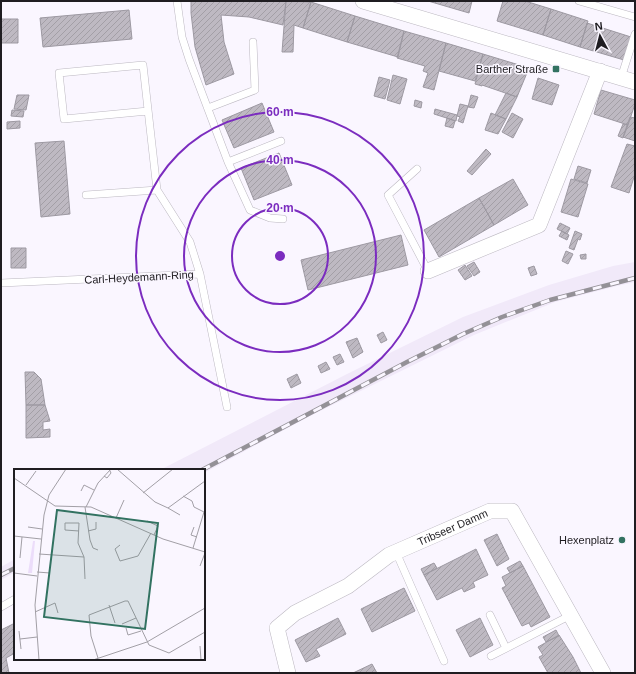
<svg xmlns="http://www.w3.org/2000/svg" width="636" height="674" font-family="Arial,sans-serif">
  <defs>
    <pattern id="building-hatch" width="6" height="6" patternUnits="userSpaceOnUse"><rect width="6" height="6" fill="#beb9c2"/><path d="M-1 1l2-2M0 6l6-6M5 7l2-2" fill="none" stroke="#a39fa6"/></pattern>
  </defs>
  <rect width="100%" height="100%" fill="#faf6ff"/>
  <path fill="#f1e9f9" d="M635,262V282L617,286L555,302L474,335L310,416L204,473V470H160L347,374L463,317L549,285L613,266Z
    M15,559V572L1,580V567Z"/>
  <path fill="url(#building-hatch)" stroke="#9d99a2" d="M191,1H286L283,25L249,17L221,15L224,42L234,74L206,85L195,47L191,13Z
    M286,1L311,2L303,28L294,25L293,52H282Z
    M428,1H472L469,13Z
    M503,1H525L551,9L543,35L497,21Z
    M311,2L355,16L347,42L303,28Z
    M551,9L588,21L580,47L543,35Z
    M129,10L132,39L43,47L40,18Z
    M355,16L404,31L398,57L347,42Z
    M1,19H18V43H1Z
    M587,23L631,37L624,60L580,47Z
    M404,31L446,43L434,90L423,87L428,73L423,71L425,66L397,58Z
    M446,43L483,54L475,81L439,71Z
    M483,54L529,68L517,97L482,85V86L475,84Z
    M393,75L407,79L400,104L387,100Z
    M379,77L390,80L385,99L374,96Z
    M538,78L559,85L552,105L532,99Z
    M601,90L635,100V104L628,125L594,114Z
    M506,93L517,97L506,119L495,115Z
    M17,95H29L26,110L14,109Z
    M471,95L478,97L474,108L468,107Z
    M415,100L422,102L421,108L414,106Z
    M262,103L274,132L234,148L222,120Z
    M460,104L468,106L463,123L458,121L460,117L457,116Z
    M435,109L457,115L456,121L434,114Z
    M12,110L24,111L23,117L11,116Z
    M491,113L506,119L498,134L485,130Z
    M512,113L523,119L513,138L502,132Z
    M630,117L635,118V141L623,137Z
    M447,118L455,121L453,128L445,126Z
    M20,121V128L7,129V122Z
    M623,124L628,125L623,138L618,136Z
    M64,141L70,214L41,217L35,143Z
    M627,144L635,146V174L629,193L611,187Z
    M486,149L491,154L472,175L467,171Z
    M279,153L292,185L254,200L241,168Z
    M578,166L591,170L587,183L574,179Z
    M513,179L528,205L494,225L479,198Z
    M571,179L588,184L578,217L561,212Z
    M479,198L494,225L439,257L424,230Z
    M560,223L570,228L567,234L557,229Z
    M562,231L569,235L567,240L559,236Z
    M575,231L582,234L580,240L578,239L574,250L569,248Z
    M401,235L408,265L308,290L301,260Z
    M11,248H26V268H11Z
    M566,251L573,254L568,264L562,261Z
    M586,254V259H581L580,255Z
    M474,262L480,272L474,276L467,266Z
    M465,265L472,276L465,280L458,270Z
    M534,266L537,274L531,276L528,268Z
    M383,332L387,340L381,343L377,335Z
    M357,338L363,352L353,358L346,342Z
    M340,354L344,362L337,365L333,357Z
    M326,362L330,369L321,373L318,366Z
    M25,372H34L41,379L45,405H26Z
    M297,374L301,383L291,388L287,379Z
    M26,405H45L50,421L43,422V430L50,429V437L26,438Z
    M497,534L509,559L497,566L484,540Z
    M476,549L488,575L473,582L475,587L464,592L462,588L437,600L424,575Z
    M520,561L523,566L510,573L507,568Z
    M434,563L437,568L424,575L421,569Z
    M523,566L550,617L531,627L529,623L522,626L502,588L506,586L502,577Z
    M404,588L415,611L372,632L361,609Z
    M338,618L346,634L316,649L320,656L306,662L295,640Z
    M480,618L493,645L470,657L456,630Z
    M15,623V653L6,658L9,673H1V630Z
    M556,630L559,636L546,642L543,637Z
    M559,635L573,657L581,673H548L539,657L543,655L538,647Z
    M372,664L377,673H353Z"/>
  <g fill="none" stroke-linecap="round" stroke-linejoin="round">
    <g stroke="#bcb8c1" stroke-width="8">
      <path id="service" d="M177,1L182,37L189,59L228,162L250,210L270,218L283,219
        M579,1L635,17
        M621,78L635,34
        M208,108L255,90L253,42
        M228,162L281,141
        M417,169L388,195L428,271
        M86,195L157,190
        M200,274L227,407
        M1,283L200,274L190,242L157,190L143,65L59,73L64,119L148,111
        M396,552L444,661
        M1,607L15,599
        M490,615L506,648
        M491,656L571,615"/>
    </g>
    <g stroke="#bcb8c1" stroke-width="16">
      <g id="minor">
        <path d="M363,1L635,82"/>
        <path d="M428,271L539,225L600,71"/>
        <path id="s1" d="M288,673L277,628L295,613L348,586L389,555L490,511H512L603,673"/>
      </g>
    </g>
    <use href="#service" stroke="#fff" stroke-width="7"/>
    <use href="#minor" stroke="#fff" stroke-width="15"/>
    <g stroke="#949197" stroke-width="4.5">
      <path id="rail" d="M202,470L407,362L463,334L502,317L550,300L635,278
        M1,575L15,568"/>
    </g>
    <use href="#rail" stroke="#faf6ff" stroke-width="3" stroke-dasharray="9" stroke-linecap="butt"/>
  </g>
  <g fill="none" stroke="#7b2cbf" stroke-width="2">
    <circle cx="280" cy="256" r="48"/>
    <circle cx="280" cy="256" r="96"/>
    <circle cx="280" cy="256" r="144"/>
  </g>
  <g fill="#327261" stroke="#faf6ff" stroke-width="1.5">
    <rect x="552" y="65" width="8" height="8" rx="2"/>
    <circle cx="622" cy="540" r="4"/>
  </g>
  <g text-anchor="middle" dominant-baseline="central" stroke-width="3" stroke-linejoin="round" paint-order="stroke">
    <g font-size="11" fill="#1f1d21" stroke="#faf6ff" text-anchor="end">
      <text x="548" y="69">Barther Straße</text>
      <text x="614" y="540">Hexenplatz</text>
    </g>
    <g font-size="11" fill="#1f1d21" stroke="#faf6ff">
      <text transform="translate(139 277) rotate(-3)">Carl-Heydemann-Ring</text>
      <text stroke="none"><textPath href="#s1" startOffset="250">Tribseer Damm</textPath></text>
    </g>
  </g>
  <g transform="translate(14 469)">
    <rect width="191" height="191" fill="#faf6ff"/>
    <path d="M19,72H21L18,104H14Z" fill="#ecddfa"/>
    <path fill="none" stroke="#a29fa6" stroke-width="1" d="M103,0L141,33L154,39L191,12M90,7L93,9L97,4L95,0M0,9L41,37L77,38L149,70L191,83M12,16L22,2M67,22L70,16L80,21M129,24L159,0M169,27L178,32L180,38L190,43L179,79M71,38L76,71L79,79L84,81M72,38L84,14L97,0M154,39L166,46M102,49L110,31M133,52L144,57L140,66M14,58L28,60M180,58L177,66L183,68M74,62L82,60V53M0,67L27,70M106,76L101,80L106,92L124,87L137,64M25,85L70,88L64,74L65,54H51V61L65,62M70,88L71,110M6,89L8,68M186,97L191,84M23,103L36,104M0,104L23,107M95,136L101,154M21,143L41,134L44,144M108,155L122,149M112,159L114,166L127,162M5,162L7,180M6,170L23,168M186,177L187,191M155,184L191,163M84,189L77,167L75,146L111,132H114L135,176L155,184M25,191L21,136L30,46L35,26L52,0M79,191L133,173L191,139"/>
    <path fill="#327261" fill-opacity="0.15" stroke="#327261" stroke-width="2" d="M43,41L144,54L131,160L30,148Z"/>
    <rect width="191" height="191" fill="none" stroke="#1f1d21" stroke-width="2"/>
  </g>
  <circle cx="280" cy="256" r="6" fill="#7b2cbf" stroke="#faf6ff" stroke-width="2"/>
  <g font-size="12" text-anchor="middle" font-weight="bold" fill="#7b2cbf" stroke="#faf6ff" stroke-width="3" stroke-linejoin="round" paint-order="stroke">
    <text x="280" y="116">60 m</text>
    <text x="280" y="164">40 m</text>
    <text x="280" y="212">20 m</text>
  </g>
  <rect width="636" height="674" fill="none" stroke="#1f1d21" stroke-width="4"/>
  <g transform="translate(600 36) rotate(353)" stroke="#faf6ff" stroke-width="3" paint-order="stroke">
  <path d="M0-3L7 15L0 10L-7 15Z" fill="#1f1d21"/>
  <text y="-6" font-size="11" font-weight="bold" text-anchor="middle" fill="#1f1d21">N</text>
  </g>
</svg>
